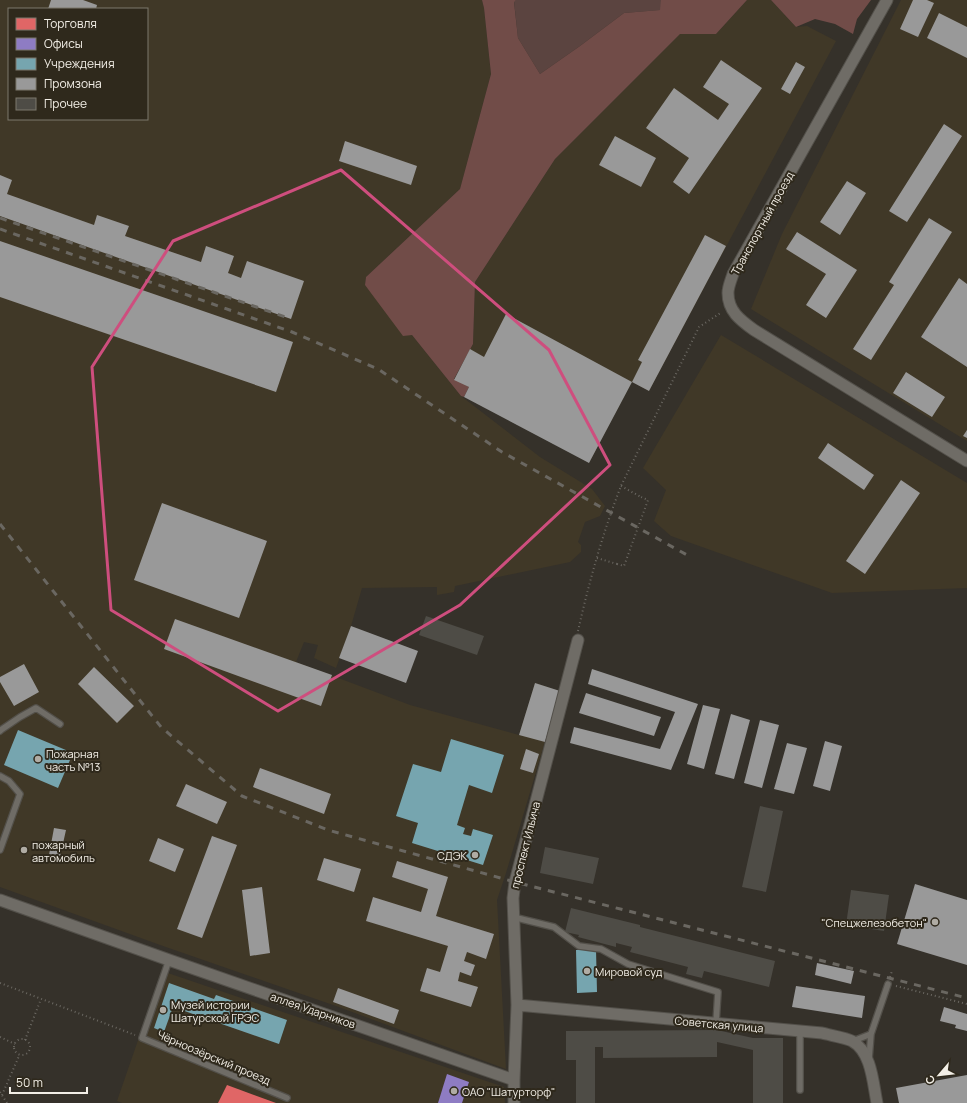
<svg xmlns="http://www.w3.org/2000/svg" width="967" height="1103" font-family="Manrope,sans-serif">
  <rect width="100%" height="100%" fill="#35312a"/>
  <path fill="#403827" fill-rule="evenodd" d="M0,0H482L484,8L491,74L460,189L366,277L365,285L412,335L461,396L540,457L592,489L605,506L600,516L585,522L578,542L581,545V552L570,562L455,586L454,592L437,595V587L362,588L351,626L336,668L314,658L318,645L304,642L296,662L410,705L519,735L535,683L560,691L506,873L497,900L506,1069L336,1006L163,946L0,887ZM9,9H147V119H9Z
    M747,0H771L796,27L807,26L836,41L649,391L632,382L589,463L454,380L473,344L475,282L555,159L680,34H716Z
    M901,0H967V441L751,309L782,234Z
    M721,335L967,483V588L832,593L671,536L654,521L666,490L643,468Z
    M162,971L504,1087L505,1103H122L117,1101Z"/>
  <path fill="#5b4440" d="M516,0H661V10L624,13L580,46L540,74L518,38L514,1Z"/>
  <path fill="#714c48" d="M482,0H516L514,2L518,38L540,74L580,46L624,13L660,10L661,0H747L716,34H680L555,159L475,282L473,344L454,379L469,387L464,397L461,396L412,335L403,336L365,285L366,277L460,189L491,74L484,8Z
    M771,0H871L857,19L853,34L835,24L815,19L796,27Z"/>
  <path fill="#e06666" d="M227,1085L276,1103H218Z"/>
  <path fill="#8e7cc3" d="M447,1074L469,1082L462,1103H438Z"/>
  <path fill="#76a5af" d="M18,730L73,753L58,788L4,765Z
    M451,739L504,755L492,793L469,785L457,825L465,828L463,834L471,836L473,829L493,835L483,865L412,843L418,823L396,816L413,764L441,772Z
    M596,949L597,992L577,993L576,950Z
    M169,983L214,999L216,995L287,1020L279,1044L173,1007L164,1032L154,1028Z"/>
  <path fill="#999" d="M51,0H83L97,5L96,9H48Z
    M913,0H927L934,3L918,37L900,29Z
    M939,13L967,27V58L927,38Z
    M721,60L762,88L689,194L673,182L689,158L646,128L674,88L718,120L729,104L703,87Z
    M796,62L805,67L790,94L781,89Z
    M944,124L962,136L907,222L889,211Z
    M615,136L656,158L641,187L599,165Z
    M345,141L417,166L411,185L339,161Z
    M0,175L12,180L7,194L94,225L97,215L129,226L125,236L201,262L206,246L234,256L228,273L241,278L247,261L304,281L291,319L0,216Z
    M847,181L866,193L840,235L820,222Z
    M929,218L952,232L871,360L853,349L894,285L889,282Z
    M797,232L857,270L826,318L806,305L826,274L786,249Z
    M705,235L726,246L649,391L632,382L642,362L638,360Z
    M0,241L293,342L276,392L0,297Z
    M959,278L967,284V367L921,337Z
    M506,314L632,382L589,463L464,397L469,387L454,380L470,349L484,357Z
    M906,372L945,397L932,417L893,393Z
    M967,430V438L963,436Z
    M828,443L874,475L864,490L818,458Z
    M901,480L920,493L865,574L846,561Z
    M162,503L267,541L239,618L134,580Z
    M175,619L332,675L321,706L164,649Z
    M351,626L418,651L406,683L339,658Z
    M24,664L39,692L14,706L0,682V677Z
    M94,667L134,706L117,723L78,684Z
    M592,669L698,704L671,770L570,743L574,727L660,749L675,712L588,684Z
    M535,683L560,691L545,742L519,735Z
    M586,693L661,717L654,736L579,713Z
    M703,705L720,709L704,769L687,764Z
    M731,714L750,720L734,779L715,774Z
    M760,720L779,725L762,788L744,783Z
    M825,741L842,746L830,791L813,786Z
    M787,743L807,748L794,794L774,789Z
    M526,749L539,754L533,773L520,769Z
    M260,768L331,794L324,814L253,787Z
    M186,784L227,802L217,824L176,806Z
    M54,828L66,830L60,857L49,855Z
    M212,836L237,845L202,938L177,929Z
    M158,838L184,849L175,872L149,861Z
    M324,858L361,869L354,892L317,880Z
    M397,861L448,877L436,916L494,934L486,959L467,952L464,961L475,965L471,976L460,972L458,981L478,987L471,1007L420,991L427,968L440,972L448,946L366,921L373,897L421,912L428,889L392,877Z
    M915,884L967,900V965L897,944Z
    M262,887L270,953L250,956L242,890Z
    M817,963L854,971L851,984L815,975Z
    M796,986L865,996L862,1018L792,1007Z
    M338,988L399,1010L394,1024L333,1002Z
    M944,1007L967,1014V1031L955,1028L956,1025L940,1021Z
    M967,1075V1103H899L896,1088Z"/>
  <path fill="#4e4c46" d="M426,616L484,636L477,655L419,635Z
    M760,806L783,811L766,892L742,887Z
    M545,847L599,858L593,884L540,873Z
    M851,890L889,895L884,931L846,925Z
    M571,908L640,925V927L775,961L769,987L704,971L702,978L686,974L688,967L630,952L632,947L616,943V947L578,937L579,935L565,932Z
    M717,1030L753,1038H783V1103H753V1050L717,1042V1057L603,1058V1047H595V1103H576V1060H566V1031Z"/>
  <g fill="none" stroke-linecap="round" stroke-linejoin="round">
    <g stroke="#53504a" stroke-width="8">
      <path id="lane" d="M0,731L1,730L20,717L36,708L60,724
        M0,776L9,781L20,794L0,850
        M513,917L554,927L579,946L601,949L628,964L718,992L716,1023
        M169,960L142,1038L287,1098
        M800,1031V1090
        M853,1041L871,1034
        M869,1059L871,1034L888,984"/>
    </g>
    <g stroke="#53504a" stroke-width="13">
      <path id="street" d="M887,0L733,274C731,280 728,287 728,293C728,311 740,320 754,330L967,461
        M0,900L169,960L514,1080
        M517,1005L822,1033C829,1035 847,1038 852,1041C872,1052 873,1084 877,1103
        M514,1103V1080L517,1005L513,898L515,882L578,640"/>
    </g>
    <path stroke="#6b6862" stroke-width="2" stroke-dasharray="1 3" stroke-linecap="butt" d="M621,486L641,497
      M597,558L617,564
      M578,631C589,582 603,532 621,486L699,327L722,312
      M890,977L892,971
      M0,983L135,1035
      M896,986L967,1004
      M0,1037L15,1044
      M14 1047a8 8 0 1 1 16 0a8 8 0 1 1-16 0Z
      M25,1040L41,999
      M0,1092L7,1103
      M2,1095L19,1056"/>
    <use href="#lane" stroke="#6f6c66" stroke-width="5.5"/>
    <use href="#street" stroke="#6f6c66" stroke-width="11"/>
    <path stroke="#6a6761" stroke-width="3" stroke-dasharray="7 7" stroke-linecap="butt" d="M0,218L291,319
      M0,229L292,332L378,369L502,452L687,555
      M0,524L161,727L242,796L328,830L515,882L967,998"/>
    <path stroke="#6b6862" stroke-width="2" stroke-dasharray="1 3" stroke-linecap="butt" d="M617,564L624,566L648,500L641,497"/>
  </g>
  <path fill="none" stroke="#ce4e7e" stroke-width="3" stroke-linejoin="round" d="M341,170L549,350L610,465L460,605L278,711L111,610L92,367L173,241Z"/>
  <g fill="#b0aca4" stroke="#2f291c" stroke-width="1.5">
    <circle cx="38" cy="759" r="4"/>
    <circle cx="24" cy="850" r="4"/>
    <circle cx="475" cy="855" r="4"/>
    <circle cx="935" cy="922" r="4"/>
    <circle cx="587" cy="971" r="4"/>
    <circle cx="163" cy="1010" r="4"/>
    <circle cx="454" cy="1091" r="4"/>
  </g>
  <g text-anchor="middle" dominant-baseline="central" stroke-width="4" stroke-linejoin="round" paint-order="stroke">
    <g font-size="11" fill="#f2eee6" stroke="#2f291c">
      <text transform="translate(762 223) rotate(-61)">Транспортный проезд</text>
      <text transform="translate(525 845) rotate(-76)">проспект Ильича</text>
      <text transform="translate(313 1010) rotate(19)">аллея Ударников</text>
      <text transform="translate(719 1024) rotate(5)">Советская улица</text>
      <text transform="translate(214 1057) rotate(23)">Чёрноозёрский проезд</text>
    </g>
    <g font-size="11" fill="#f2eee6" stroke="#2f291c" text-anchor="start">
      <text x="46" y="753">Пожарная<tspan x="46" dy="13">часть №13</tspan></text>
      <text x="32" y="844">пожарный<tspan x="32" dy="13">автомобиль</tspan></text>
      <text x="467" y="855" text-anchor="end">СДЭК</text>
      <text x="927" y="922" text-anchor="end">"Спецжелезобетон"</text>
      <text x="595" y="971">Мировой суд</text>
      <text x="171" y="1004">Музей истории<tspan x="171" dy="13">Шатурской ГРЭС</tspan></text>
      <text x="462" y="1091">ОАО "Шатурторф"</text>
    </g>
  </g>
  <rect x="8" y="8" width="140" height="112" fill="#2f291c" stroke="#7d786d"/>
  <rect x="16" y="18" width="20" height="12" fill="#e06666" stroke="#7d786d"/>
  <text x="44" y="28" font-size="12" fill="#f2eee6">Торговля</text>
  <rect x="16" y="38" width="20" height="12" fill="#8e7cc3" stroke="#7d786d"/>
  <text x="44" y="48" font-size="12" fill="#f2eee6">Офисы</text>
  <rect x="16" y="58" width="20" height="12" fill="#76a5af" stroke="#7d786d"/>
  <text x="44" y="68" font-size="12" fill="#f2eee6">Учреждения</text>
  <rect x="16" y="78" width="20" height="12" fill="#999999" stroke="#7d786d"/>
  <text x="44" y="88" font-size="12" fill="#f2eee6">Промзона</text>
  <rect x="16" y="98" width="20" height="12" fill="#4e4c46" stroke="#7d786d"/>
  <text x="44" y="108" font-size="12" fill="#f2eee6">Прочее</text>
  <g transform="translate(939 1075) rotate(242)" stroke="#2f291c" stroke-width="3" paint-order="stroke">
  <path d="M0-3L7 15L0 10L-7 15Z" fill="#f2eee6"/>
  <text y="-6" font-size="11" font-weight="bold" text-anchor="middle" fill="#f2eee6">С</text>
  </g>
  <path d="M10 1087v6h77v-6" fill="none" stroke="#f2eee6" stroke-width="2"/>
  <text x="16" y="1087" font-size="12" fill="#f2eee6" stroke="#2f291c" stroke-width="3" paint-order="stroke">50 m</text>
</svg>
